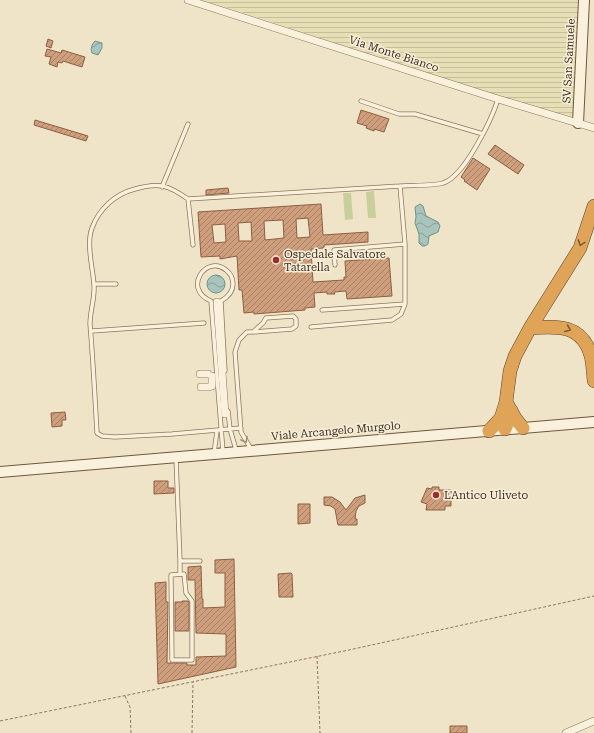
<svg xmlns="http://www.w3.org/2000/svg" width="594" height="733" font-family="'Roboto Serif',serif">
  <defs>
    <pattern id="farmland-rules" width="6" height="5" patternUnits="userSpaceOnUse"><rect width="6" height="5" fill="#e6deb5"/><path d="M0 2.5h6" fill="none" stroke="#c6bf9b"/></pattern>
    <pattern id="water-waves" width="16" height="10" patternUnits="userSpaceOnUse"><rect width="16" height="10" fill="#a9c4bc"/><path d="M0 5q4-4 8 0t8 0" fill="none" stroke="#8ba098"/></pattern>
    <pattern id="building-hatch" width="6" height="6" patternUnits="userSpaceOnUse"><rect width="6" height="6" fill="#cf9f7d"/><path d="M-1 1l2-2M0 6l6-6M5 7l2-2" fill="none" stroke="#a98266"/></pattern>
  </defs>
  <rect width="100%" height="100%" fill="#f0e4c8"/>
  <path fill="url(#farmland-rules)" d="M201,0H578V123L238,11Z"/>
  <path fill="#c9cf9b" d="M374,191L376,218H368L366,192Z
    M343,193H351L353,219L345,220Z"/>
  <path fill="url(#water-waves)" stroke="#6f938a" d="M95,41L102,43V48L98,55L92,53C90,49 92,44 95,41Z
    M420,204L423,206L426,216L438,222L440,226L438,232L429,236L428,244L425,246H422L419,243V234L415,223L416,217L415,207Z
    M207 284a9 9 0 1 1 18 0a9 9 0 1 1-18 0Z"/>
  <path fill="url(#building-hatch)" stroke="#8d5f41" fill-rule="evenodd" d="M48,39L53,41L51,48L46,46Z
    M47,49L61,53L62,50L85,57L82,67L63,61L62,63L58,62L57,67L49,64L51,57L45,56Z
    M361,110L389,119L384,132L374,129V131L366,128L367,126L357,123Z
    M35,120L88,136L86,141L34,125Z
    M495,145L524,165L518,174L488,154Z
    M473,158L490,169L477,190L464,181L465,180L461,177Z
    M228,188L229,193L206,195V190Z
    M321,204L323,235L368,232V242L324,245V248L311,249L313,282L344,280V277H346L345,261L389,258L392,296L347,299L346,291L334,292L335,294H327V292L314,293L315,307L305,308V310L254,314V312L244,313L242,290H239L237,256L220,259V256L201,257L198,212ZM308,218L310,237L297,238L296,219ZM283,220L284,238L265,240L264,221ZM251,222L252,241H239L238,223ZM225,224L226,242L214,243L212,225Z
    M65,412L66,420H62V426L52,427L51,413Z
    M154,481H168V488H174V493L154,494Z
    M432,487H439V490H451V506H445V510H426L427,504L421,502L427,488L432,489Z
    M365,495V503L359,506L356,511L355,519H357V525H338L335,509L331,506L324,505V497H332L340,502L346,510L355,498Z
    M298,504H310V523L298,524Z
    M234,559L236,667L158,684L155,583L166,582V602H168L167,663H187V665H196V657L226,656V634L196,633L195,580H188V567L201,566L202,599H203V608L225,607V573H215V560Z
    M291,573L292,574L293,597H279L278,574Z
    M182,601H188L189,602V631H175V602H182Z
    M450,726H467V733H450Z"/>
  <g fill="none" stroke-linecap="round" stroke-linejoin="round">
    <g stroke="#8d765c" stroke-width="5">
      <path id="lane" d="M361,101L399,114H415L483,134
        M400,186C410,185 434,186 443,183C464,177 492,119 498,99
        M162,187L188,124
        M188,199L193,245
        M335,265L334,250L405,244
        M94,284H116
        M311,327L392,320L401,314L405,304
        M92,331L204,323
        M228,411L230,429L236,450
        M241,428L172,434L115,437L102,436L97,433C95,397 93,360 90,324C90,311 95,298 94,285C93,269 86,244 92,228C99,209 115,194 135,189C159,182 168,185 188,199L400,186L405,244V304L322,310
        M251,449L241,432L235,352L239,340L247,332H253L292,329L296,326V319L293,316L266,318L263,323L253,332
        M223,452L211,301C182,289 206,254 226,270C230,273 233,278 233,284C233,292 228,297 221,301L225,371
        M214,453L217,431
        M176,458L180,561V574
        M180,561H200
        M184,574L186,593L192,601V660H172L171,575Z"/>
    </g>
    <g stroke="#8d765c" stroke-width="8">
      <path id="street" d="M188,0L498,99L594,128
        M217,302L225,414
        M200,374H208
        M212,376V386
        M201,387H209
        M566,733L594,721"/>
    </g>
    <g stroke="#6f573f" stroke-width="12">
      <path id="secondary" d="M578,123L584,0
        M0,472L594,422"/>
    </g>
    <g stroke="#5b4430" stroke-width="14">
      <path id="highway" d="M530,328C557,326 582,324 591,356C593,364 593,373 594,381
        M506,402L515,418L523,428
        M505,429L508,422L511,410
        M489,431L501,418L506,402L510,371L515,356L530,328L580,248L594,206"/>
    </g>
    <path stroke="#8d765c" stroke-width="1" stroke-dasharray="3 2" stroke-linecap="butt" d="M317,656L320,733
      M125,696L130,707L131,733
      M0,721L349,650L594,596
      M192,733L193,682"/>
    <use href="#lane" stroke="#faf1dc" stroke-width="3.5"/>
    <use href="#street" stroke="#faf1dc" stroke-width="7"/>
    <use href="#secondary" stroke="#faf1dc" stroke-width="10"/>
    <use href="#highway" stroke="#e0a458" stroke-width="13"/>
  </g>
  <defs><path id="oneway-chevron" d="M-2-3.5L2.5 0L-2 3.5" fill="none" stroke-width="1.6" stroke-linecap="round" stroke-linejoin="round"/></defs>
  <g stroke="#7e5d36">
    <use href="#oneway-chevron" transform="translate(581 243) rotate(110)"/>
    <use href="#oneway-chevron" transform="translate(568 329) rotate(22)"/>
  </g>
  <use stroke="#9c907e" href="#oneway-chevron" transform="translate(245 440) rotate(61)"/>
  <g fill="#9e2a2b" stroke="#f7eed8" stroke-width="1.5">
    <circle cx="276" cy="260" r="4"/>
    <circle cx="436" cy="495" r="4"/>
  </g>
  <g text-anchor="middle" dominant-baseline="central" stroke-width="3" stroke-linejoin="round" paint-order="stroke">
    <g font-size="11" fill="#3d2e20" stroke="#f7eed8">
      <text transform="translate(394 54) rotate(18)">Via Monte Bianco</text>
      <text transform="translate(569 61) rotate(-87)">SV San Samuele</text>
      <text transform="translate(336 431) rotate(-5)">Viale Arcangelo Murgolo</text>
    </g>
    <g font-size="11" fill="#3d2e20" stroke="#f7eed8" text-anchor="start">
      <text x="284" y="254">Ospedale Salvatore<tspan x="284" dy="13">Tatarella</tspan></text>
      <text x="444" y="495">L'Antico Uliveto</text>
    </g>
  </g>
</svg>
